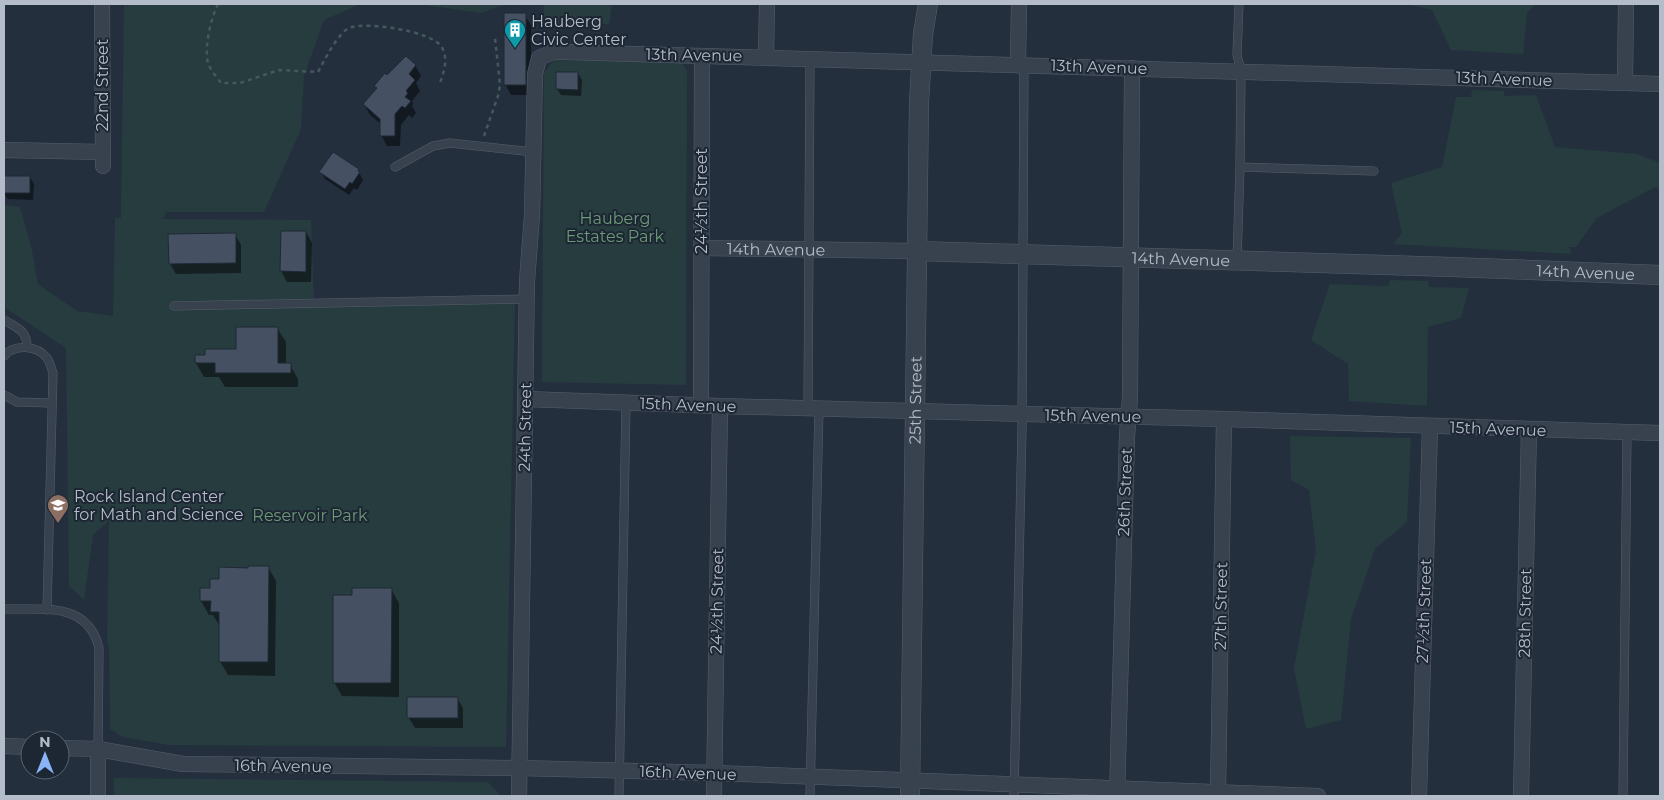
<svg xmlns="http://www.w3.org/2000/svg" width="1664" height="800" font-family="Montserrat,sans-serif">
  <rect width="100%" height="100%" fill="#242f3e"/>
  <path fill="#263c3f" d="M124,4H361L324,20L304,76L301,129L264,212H166L163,219L311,220L314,303L515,300L506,747L170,745L123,737L110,729L109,649L107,639L109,521L93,535L84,600L69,586L66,348L4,307V205L20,207L31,246L38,284L77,311L113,316L115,218H121V207Z
    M417,4H507L481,13Z
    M544,4H612L609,24H543Z
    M1407,4H1535L1527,13L1523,54L1451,50L1432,10Z
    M554,60L682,63L687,71L686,385L542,382L544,73Z
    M1472,90L1504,91V96L1536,95L1555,147L1637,154L1660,163V189L1655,187L1597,218L1576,247H1569L1572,254L1393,244L1402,233L1391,183L1442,167L1456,97H1471Z
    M1390,280L1428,281L1429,287L1469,288L1461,318L1428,327L1427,406L1349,401L1348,364L1311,340L1330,284L1388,286Z
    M1290,436L1411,438L1407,522L1375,549L1351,619L1341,720L1306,729L1294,668L1316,550L1309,490L1291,480Z
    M114,778L488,782L501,796H114Z"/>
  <path fill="#0007" d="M525,15L531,25V95H511L505,84Z
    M415,65L421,76L416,83L420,91L412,101L413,104L412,106L416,113L412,118L409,115L401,125L400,146H387L381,135V124L370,115L364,104L377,89L376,86L387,77Z
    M578,73L582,80L581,96L561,95L557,89Z
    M358,170L363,180L357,190L354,188L349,195L325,179L321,172Z
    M4,177H30L34,184L33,200L8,199L4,193Z
    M306,232L312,243L311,282H287L281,271Z
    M235,234L241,245V273L176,274L170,264Z
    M277,328L286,342V365H290L298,379V387H225L219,377H204L196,363L207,356L237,351Z
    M268,567L276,581L275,676L228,675L220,661V626L213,615H209L201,601L220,580L221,569Z
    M391,589L399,603V697L342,696L334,682L353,596Z
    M408,698H457L463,708V728H415L409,718Z"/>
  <path fill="#455162" stroke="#1f2835" d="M504,13H526V85H504Z
    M406,56L416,65L409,74L415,80L406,91L408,93L405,97L411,101L405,108L402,106L395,114V136H380V119L363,104L377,88L374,86L385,73L387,75Z
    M556,72H578V90L556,89Z
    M333,152L359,169L358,171L360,172L352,184L350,182L345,189L319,172Z
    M4,176H30V193H4Z
    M281,231H306V272L280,271Z
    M236,233V263L169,264L168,234Z
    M236,327H278V363H291V373H215V363H195V355H205V349H236Z
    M248,566H269L268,662H219V612H210L211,601H200V588H210V579H219V567L248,568Z
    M352,588H392L391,683H333V595H352Z
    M407,697H458V718H407Z"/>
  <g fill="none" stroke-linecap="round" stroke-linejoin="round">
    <g stroke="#565f6c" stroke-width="9">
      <path id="service" d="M395,167L433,146L450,143L534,152
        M1240,167L1374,171
        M1237,260L1240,167L1241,71L1237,55L1239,4
        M174,306L527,299
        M4,320C17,328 27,330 27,347
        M4,356C14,344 37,345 47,358C50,362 51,368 53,373L47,610
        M4,395L17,402L52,403
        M808,408L810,58
        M4,609C42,610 88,601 99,648L98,749
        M619,796L626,403
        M810,796L819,409
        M1014,796L1022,428L1024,65
        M1623,796L1627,432"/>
    </g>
    <g stroke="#565f6c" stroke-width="16">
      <g id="minor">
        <path d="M102,4L103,166"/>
        <path d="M766,57L767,4"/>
        <path d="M1018,64L1019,4"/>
        <path d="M1625,83L1626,4"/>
        <path d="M4,150L103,152"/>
        <path id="s1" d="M701,248L917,251"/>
        <path d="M526,399L720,406L1224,419L1660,433"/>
        <path d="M701,405L702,56"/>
        <path d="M4,746L30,747"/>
        <path d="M60,748L98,749L183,764L519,768L715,773L1318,796"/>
        <path d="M1218,793L1224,419"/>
        <path d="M98,796V749"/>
        <path d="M519,796L527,281L532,215L535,74L539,58L553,52H565L1660,84"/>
        <path d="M714,796L720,406"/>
        <path d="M1117,796L1127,436L1130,398L1132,68"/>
        <path d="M1419,796L1430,427"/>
        <path d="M1521,796L1529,429"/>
      </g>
    </g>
    <g stroke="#565f6c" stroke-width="20">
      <g id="tertiary">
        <path id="s2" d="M917,251L1452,267L1660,275"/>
        <path id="s3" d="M910,796L919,102L923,34L928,4"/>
      </g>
    </g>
    <path stroke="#44595c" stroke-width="2.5" stroke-dasharray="4 4" stroke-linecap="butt" d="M218,4C211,18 204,47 208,63C210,70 217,77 221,83H240L279,70L318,72C324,61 338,33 349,28C366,21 430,31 441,46C449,58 444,71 440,83
      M484,136L498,96L500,85L495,38"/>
    <use href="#service" stroke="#38414e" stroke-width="8"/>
    <use href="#minor" stroke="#38414e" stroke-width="15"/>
    <use href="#tertiary" stroke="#38414e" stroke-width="19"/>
  </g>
  <defs>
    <g id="building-pin" transform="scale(1.125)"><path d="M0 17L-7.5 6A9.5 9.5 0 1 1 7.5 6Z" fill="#0f9aa8" stroke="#1d2633"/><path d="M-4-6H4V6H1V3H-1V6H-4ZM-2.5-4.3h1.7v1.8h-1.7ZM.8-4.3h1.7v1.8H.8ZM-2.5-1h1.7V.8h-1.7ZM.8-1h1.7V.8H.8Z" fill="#fff"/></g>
    <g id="school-pin" transform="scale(1.125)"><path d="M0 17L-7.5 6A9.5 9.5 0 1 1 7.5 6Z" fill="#8d6e63" stroke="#1d2633"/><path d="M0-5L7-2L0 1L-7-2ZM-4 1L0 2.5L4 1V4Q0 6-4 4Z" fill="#fff"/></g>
  </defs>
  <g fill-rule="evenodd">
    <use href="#building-pin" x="515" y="30"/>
    <use href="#school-pin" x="58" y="505"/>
  </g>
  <g text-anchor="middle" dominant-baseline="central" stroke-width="4" stroke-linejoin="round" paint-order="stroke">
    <g font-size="16" fill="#b4bcc9" stroke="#1d2633" text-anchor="start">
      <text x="531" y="21">Hauberg<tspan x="531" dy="18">Civic Center</tspan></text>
      <text x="74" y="496">Rock Island Center<tspan x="74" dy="18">for Math and Science</tspan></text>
    </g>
    <g font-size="16" fill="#b4bcc9" stroke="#1d2633">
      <text transform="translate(694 55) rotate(1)">13th Avenue</text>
      <text transform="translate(1099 67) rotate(2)">13th Avenue</text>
      <text transform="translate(1504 79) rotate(2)">13th Avenue</text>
      <text transform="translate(102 85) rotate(-90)">22nd Street</text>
      <text transform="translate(701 201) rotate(-90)">24½th Street</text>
      <text stroke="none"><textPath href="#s1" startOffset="75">14th Avenue</textPath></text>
      <text stroke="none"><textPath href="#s2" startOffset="264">14th Avenue</textPath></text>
      <text stroke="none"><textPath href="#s2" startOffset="669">14th Avenue</textPath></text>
      <text stroke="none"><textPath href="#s3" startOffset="396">25th Street</textPath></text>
      <text transform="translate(688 405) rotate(2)">15th Avenue</text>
      <text transform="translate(1093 416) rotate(1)">15th Avenue</text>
      <text transform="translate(525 427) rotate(-89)">24th Street</text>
      <text transform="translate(1498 429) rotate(2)">15th Avenue</text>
      <text transform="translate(1125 492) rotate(-88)">26th Street</text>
      <text transform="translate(717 601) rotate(-89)">24½th Street</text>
      <text transform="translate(1221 606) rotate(-89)">27th Street</text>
      <text transform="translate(1424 611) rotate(-88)">27½th Street</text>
      <text transform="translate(1525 613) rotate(-89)">28th Street</text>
      <text transform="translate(283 766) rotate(1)">16th Avenue</text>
      <text transform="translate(688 773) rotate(2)">16th Avenue</text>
    </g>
    <g font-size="16" fill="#6b9a76" stroke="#1d2633">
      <text x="615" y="218">Hauberg<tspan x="615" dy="18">Estates Park</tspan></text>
      <text x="310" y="515">Reservoir Park</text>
    </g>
  </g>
  <rect width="1664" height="800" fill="none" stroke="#b4bcc9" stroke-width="10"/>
  <g transform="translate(45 755)"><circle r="24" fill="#1d2633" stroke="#59626f"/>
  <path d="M0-4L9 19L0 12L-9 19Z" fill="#8ab4f8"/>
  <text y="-8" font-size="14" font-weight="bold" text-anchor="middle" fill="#b4bcc9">N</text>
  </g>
</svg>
